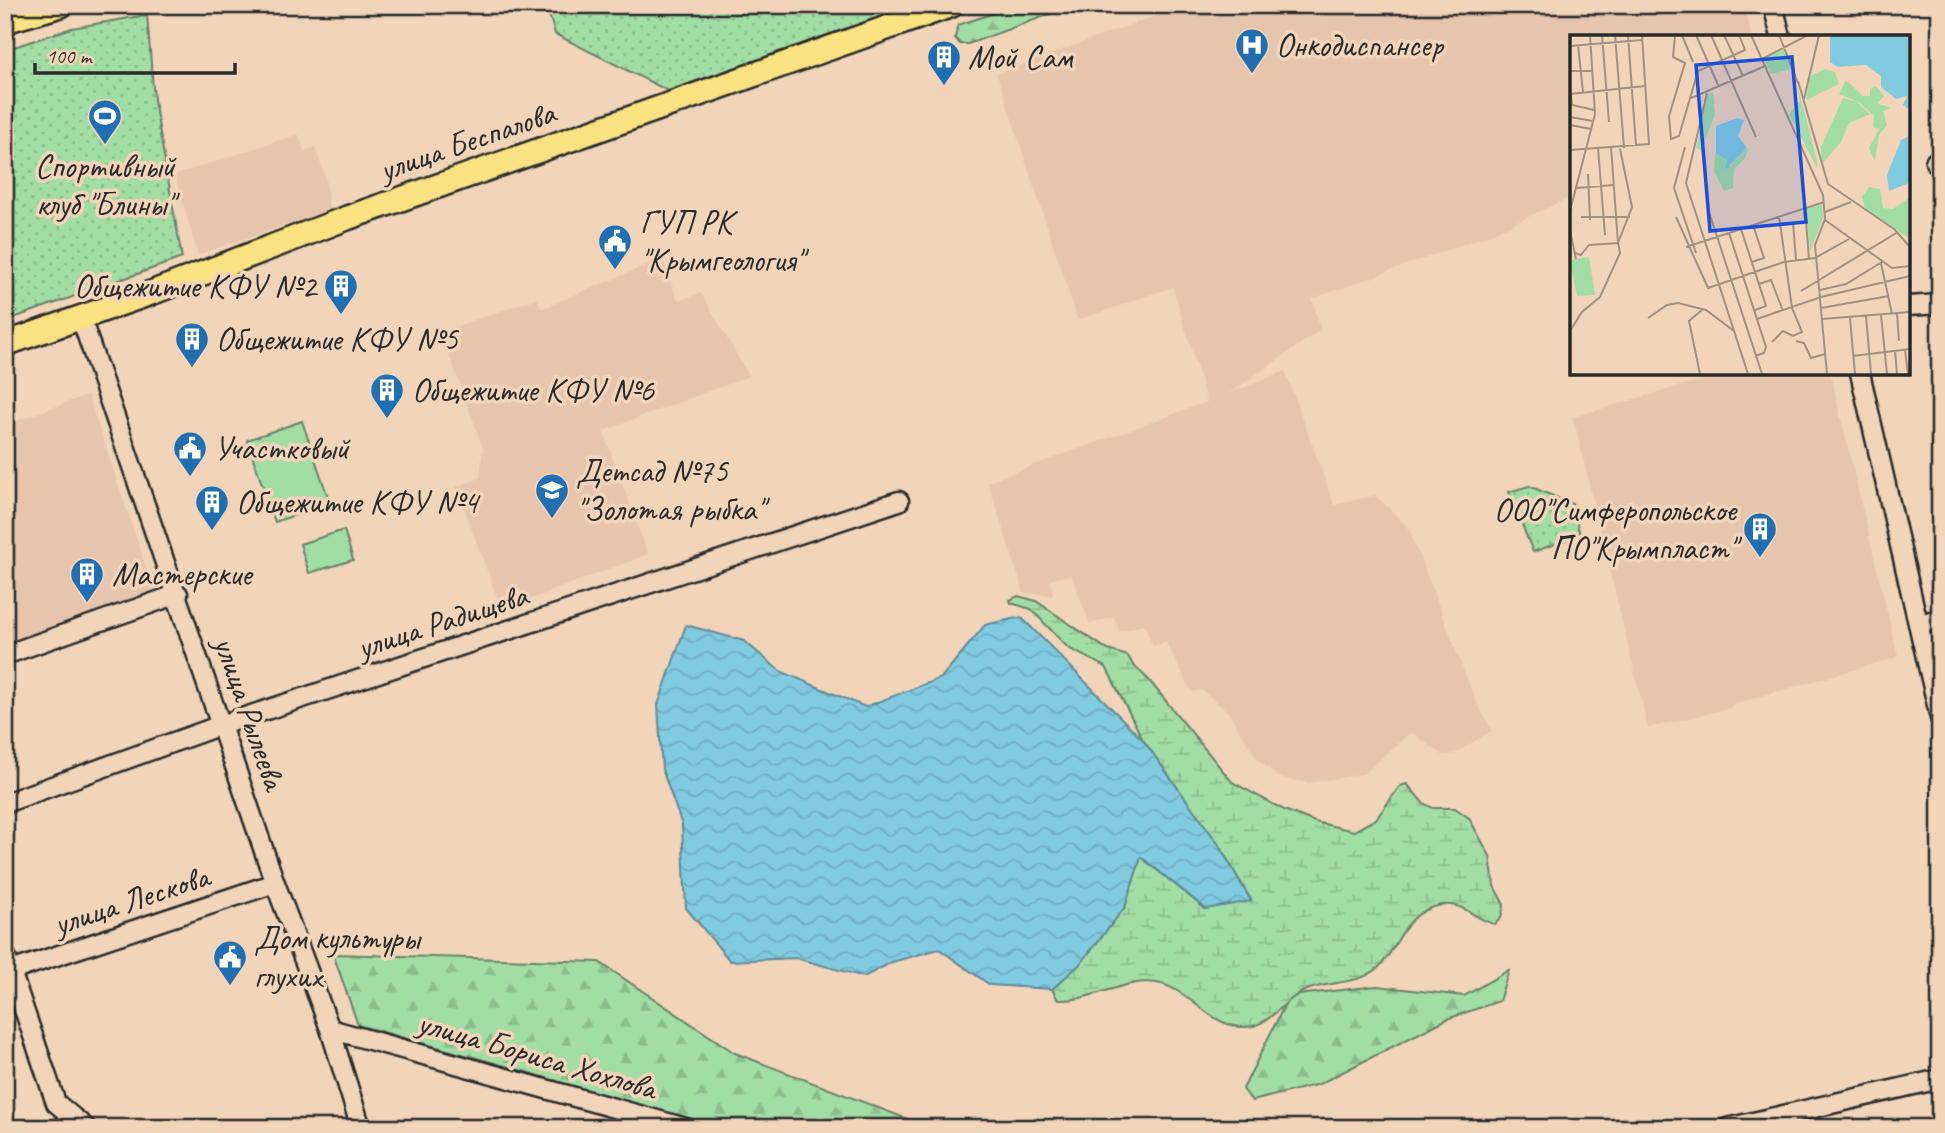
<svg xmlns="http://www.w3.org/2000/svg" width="1945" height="1133" font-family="Caveat,sans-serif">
  <defs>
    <pattern id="forest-firs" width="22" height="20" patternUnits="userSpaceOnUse" patternTransform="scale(1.75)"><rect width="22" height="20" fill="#a2dda3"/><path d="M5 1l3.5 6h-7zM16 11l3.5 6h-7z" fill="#8cbe8c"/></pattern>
    <pattern id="wetland-marsh" width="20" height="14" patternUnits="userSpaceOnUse" patternTransform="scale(1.75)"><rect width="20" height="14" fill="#a2dda3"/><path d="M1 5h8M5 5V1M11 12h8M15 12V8" fill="none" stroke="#8cbe8c"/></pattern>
    <pattern id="park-dots" width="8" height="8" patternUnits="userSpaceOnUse" patternTransform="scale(1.75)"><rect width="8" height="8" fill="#a2dda3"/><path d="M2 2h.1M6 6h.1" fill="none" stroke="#8cbe8c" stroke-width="1.8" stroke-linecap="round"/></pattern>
    <pattern id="water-waves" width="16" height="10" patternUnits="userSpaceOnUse" patternTransform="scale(1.75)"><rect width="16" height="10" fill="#81cbe1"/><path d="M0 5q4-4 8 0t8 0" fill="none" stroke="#70aec1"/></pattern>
  </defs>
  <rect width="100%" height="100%" fill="#f2d4b8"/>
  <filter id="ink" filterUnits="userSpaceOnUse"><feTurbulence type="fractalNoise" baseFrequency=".0143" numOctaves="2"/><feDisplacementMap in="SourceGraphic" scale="14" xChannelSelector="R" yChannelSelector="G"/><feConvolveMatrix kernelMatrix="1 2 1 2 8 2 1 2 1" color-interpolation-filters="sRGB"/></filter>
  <g filter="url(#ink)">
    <path fill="#e7c4ac" d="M1185,5H1743L1752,37H1572V196L1491,234L1312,299L1321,330L1228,394L1285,371L1334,505L1375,495L1408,527L1476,702L1492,730L1455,754L1443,755L1411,732L1363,774L1308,783L1278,777L1256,757L1228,712L1201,689L1192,692L1166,642L1153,646L1144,624L1120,632L1114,617L1090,624L1071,574L1050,580L1053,595L1024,593L988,482L1207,402L1173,287L1078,320L997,74Z
      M298,134L304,151L315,147L325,176L329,210L198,255L175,175Z
      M662,259L678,301L701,293L749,376L603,431L648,554L502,610L456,487L480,478L483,448L441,332L537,298L541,309Z
      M1726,373H1830L1898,657L1733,704L1730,708L1648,728L1573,417Z
      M88,395L155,594L123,602L5,646V425Z"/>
    <path fill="url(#forest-firs)" stroke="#668467" stroke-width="2" d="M1018,5H1075L968,44H960L955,38L958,25Z
      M333,954L599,962L735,1053L931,1128H701L530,1073L358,1025Z
      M1509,970L1499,1001L1447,1019L1319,1084L1252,1101L1243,1089L1289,996L1377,986L1464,996Z"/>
    <path fill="url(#wetland-marsh)" stroke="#668467" stroke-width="2" d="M1018,596L1036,601L1108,650L1128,656L1133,665L1148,679L1232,782L1284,810L1315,822L1354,831L1376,819L1400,786L1407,784L1423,803L1433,808H1455L1469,818L1490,856L1494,886L1504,905L1501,918L1495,924C1476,921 1465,902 1442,905C1402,912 1401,945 1379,967C1361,985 1327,981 1304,991C1284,999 1269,1027 1246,1027C1212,1028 1192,993 1162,984C1128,975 1093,1002 1058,1000L1052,989L1079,965L1125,907L1141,857L1205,909L1251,900L1219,845L1143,740L1106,667L1068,648L1031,609L1011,603L1010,600Z"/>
    <path fill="url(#park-dots)" stroke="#668467" stroke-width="2" d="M546,5H914L668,91L555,34Z
      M147,15L154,100L182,258L5,321V50L72,28Z
      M1529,486L1572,504L1580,535L1533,552L1509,492Z"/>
    <path fill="#a2dda3" stroke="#668467" stroke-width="2" d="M302,421L330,503L275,522L247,440Z
      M344,530L353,560L309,573L300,544Z"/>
    <path fill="url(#water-waves)" stroke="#5f8b98" stroke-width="2" d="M1021,617L1143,740L1219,845L1251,901L1206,909L1141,857L1125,907L1079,965L1052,989L990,985L939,949L892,962L864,977L796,958L730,961L686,908L682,825L662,769L658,705L686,625L744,641L780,671L865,707L941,678L985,625Z"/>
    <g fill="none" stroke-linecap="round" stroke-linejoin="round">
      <g stroke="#2b2b2b" stroke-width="23">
        <path id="minor" d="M1773,5L1781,37
          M1935,162H1940
          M1908,306L1940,304
          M81,318L275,883L330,1029L361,1128
          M1860,373L1940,718
          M1918,624L1940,619
          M5,655L178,594
          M5,803L221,725L899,501
          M5,954L56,1103L86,1128
          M5,973L275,883
          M330,1029L686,1128
          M1727,1128L1940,1079"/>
      </g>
      <g stroke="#2b2b2b" stroke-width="28">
        <path id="major" d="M5,21L61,5
          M5,344L151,293L347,218L952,5"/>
      </g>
      <use href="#minor" stroke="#f2d4b8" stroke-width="18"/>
      <use href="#major" stroke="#fae181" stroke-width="23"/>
    </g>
  </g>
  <defs>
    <g id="hospital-pin" transform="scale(1.75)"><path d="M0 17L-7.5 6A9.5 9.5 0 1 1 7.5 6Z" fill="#1f6fb2" stroke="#f2d4b8"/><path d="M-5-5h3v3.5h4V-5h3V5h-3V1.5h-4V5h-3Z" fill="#fff"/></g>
    <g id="building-pin" transform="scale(1.75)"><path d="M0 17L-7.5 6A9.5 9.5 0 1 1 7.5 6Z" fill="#1f6fb2" stroke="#f2d4b8"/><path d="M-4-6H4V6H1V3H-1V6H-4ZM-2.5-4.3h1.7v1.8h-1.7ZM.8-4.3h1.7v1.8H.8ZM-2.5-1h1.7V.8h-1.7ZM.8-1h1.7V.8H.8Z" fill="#fff"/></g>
    <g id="stadium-pin" transform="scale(1.75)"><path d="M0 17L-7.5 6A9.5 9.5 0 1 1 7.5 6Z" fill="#1f6fb2" stroke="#f2d4b8"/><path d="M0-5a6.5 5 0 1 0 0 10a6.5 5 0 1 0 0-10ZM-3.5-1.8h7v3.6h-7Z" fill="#fff"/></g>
    <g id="civic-pin" transform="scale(1.75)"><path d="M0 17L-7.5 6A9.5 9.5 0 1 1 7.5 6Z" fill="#1f6fb2" stroke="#f2d4b8"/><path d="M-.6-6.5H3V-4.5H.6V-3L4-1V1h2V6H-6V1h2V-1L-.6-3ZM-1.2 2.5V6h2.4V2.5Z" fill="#fff"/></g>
    <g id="school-pin" transform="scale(1.75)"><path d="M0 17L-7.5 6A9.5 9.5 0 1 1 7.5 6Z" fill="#1f6fb2" stroke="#f2d4b8"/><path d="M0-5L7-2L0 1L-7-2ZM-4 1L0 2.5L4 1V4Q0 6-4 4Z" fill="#fff"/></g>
  </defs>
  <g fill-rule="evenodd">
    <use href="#hospital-pin" x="1252" y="45"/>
    <use href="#building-pin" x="944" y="57"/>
    <use href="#stadium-pin" x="105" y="116"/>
    <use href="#civic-pin" x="615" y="241"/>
    <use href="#building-pin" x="341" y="286"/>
    <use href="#building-pin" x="192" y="339"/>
    <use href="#building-pin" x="387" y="390"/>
    <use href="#civic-pin" x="190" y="448"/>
    <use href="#school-pin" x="552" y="490"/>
    <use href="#building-pin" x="212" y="502"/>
    <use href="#building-pin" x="1760" y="529"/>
    <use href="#building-pin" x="87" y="574"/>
    <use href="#civic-pin" x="230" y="957"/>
  </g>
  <g text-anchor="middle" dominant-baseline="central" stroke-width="7" stroke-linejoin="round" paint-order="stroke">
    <g font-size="33" fill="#2b2b2b" stroke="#f2d4b8" text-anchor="start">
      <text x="1276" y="45">Онкодиспансер</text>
      <text x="968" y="57">Мой Сам</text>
      <text x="105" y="166" text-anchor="middle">Спортивный<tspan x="105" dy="38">клуб "Блины"</tspan></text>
      <text x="640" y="222">ГУП РК<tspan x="640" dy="38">"Крымгеология"</tspan></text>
      <text x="316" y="286" text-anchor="end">Общежитие КФУ №2</text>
      <text x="216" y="339">Общежитие КФУ №5</text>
      <text x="412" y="390">Общежитие КФУ №6</text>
      <text x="214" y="448">Участковый</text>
      <text x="576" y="471">Детсад №75<tspan x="576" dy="38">"Золотая рыбка"</tspan></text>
      <text x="236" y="502">Общежитие КФУ №4</text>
      <text x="1736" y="510" text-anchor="end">ООО"Симферопольское<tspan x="1736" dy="38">ПО"Крымпласт"</tspan></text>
      <text x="112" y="574">Мастерские</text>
      <text x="254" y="938">Дом культуры<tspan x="254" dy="38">глухих</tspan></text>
    </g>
    <g font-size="33" fill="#2b2b2b" stroke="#f2d4b8">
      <text transform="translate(467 141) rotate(-19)">улица Беспалова</text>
      <text transform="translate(442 621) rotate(-18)">улица Радищева</text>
      <text transform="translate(250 713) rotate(71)">улица Рылеева</text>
      <text transform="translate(131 900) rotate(-18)">улица Лескова</text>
      <text transform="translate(537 1055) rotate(16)">улица Бориса Хохлова</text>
    </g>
  </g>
  <g transform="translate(1570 35)">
    <rect width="340" height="340" fill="#f2d4b8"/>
    <path d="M255,34L265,37L269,49L236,65L240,41ZM276,45L293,61H300V54L306,51L314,61L307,68L321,73L313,76L317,90L309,100L305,126L299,113L309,94L303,92L304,81L290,68L269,59ZM143,57L145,80L131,115L126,113L137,60ZM299,152L310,154L313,173L323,174L339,163V203L295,173L292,162ZM252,169L253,183L240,216L236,174Z" fill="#a2dda3"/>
    <path d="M179,112L175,123L164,134L163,153L154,156L144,136L145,119L158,125L159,132Z" fill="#a2dda3"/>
    <path d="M19,222L25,260L7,261L0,225Z" fill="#a2dda3"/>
    <path d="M214,14L222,34L201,39L194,24ZM224,38L247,125V133L219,79L230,66Z" fill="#a2dda3"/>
    <path d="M273,63L287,67L300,79L279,88L271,107L251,130V112Z" fill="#a2dda3"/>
    <path d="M260,0H339V75L333,70L337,61L326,64L311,52V41L296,30L268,32L260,27ZM167,83L174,85L168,101L177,113L155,135L157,125L146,119V91ZM339,101V148L319,156L317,140L331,105Z" fill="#81cbe1"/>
    <path fill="none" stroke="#a29080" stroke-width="2" d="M32,0L39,87M45,0L54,113M58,0L66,111M105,0L103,22L115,28L99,81L101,104L109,101L128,36L175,15L169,0M112,0L123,27M126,0L149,52M141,0L186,102M154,0L173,41M181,0L253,160L255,184L245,210L257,339M209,0L228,48M8,10L13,57M0,11L72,5M192,24L238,0M0,36H22M228,46L258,149L324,194L340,212M137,58L116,148L178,339M0,59L75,51M1,60L2,70L24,75M119,64L195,31M234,64L249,0M0,82L23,86M0,90L21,94M115,112L104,153L126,218M28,113L35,200M0,115L79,109L72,0M18,139L20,185M6,153L44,150M137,171L192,339M235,173L239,224M0,176L25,79L20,0M255,177L281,167M11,182H60M106,182L138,253L214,227L245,223L279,204M255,185L322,233L340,231M223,188L226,225M171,194L196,271L185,275M0,196L6,224M159,198L196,312L194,318L185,321M116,212L254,167M5,218L11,220L19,210L48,208L41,112M182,227L194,223L183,190M311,228L322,279M189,249L201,245L213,276M250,255L276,249L312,227M231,256L328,197M251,273L319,261M327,278L329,306M311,280L317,339M296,281L301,339M78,283L97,270L108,268L136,275L164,296M280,283L285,339M187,284L251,262L340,241M252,284L340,277M0,296L12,277L30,262L50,218L48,208L62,172L50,114M226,306L234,308L241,323L255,319M202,307L213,296L223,301L232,297L222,273L209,181M335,315L338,339M325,316L327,339M283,321L340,314M130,339L119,286L132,275"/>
    <path fill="#1d4ed8" fill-opacity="0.15" stroke="#1d4ed8" stroke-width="3.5" d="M222,22L236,187L140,196L126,30Z"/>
    <rect width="340" height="340" fill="none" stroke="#2b2b2b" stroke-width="3.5"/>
  </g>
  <rect width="1945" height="1133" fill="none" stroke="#f2d4b8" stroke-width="28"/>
  <rect x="14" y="14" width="1917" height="1105" fill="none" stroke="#2b2b2b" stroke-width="2.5" filter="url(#ink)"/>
  <path d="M35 63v10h200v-10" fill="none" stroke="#2b2b2b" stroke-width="3.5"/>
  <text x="46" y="63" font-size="21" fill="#2b2b2b" stroke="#f2d4b8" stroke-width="5" paint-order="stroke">100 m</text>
</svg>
